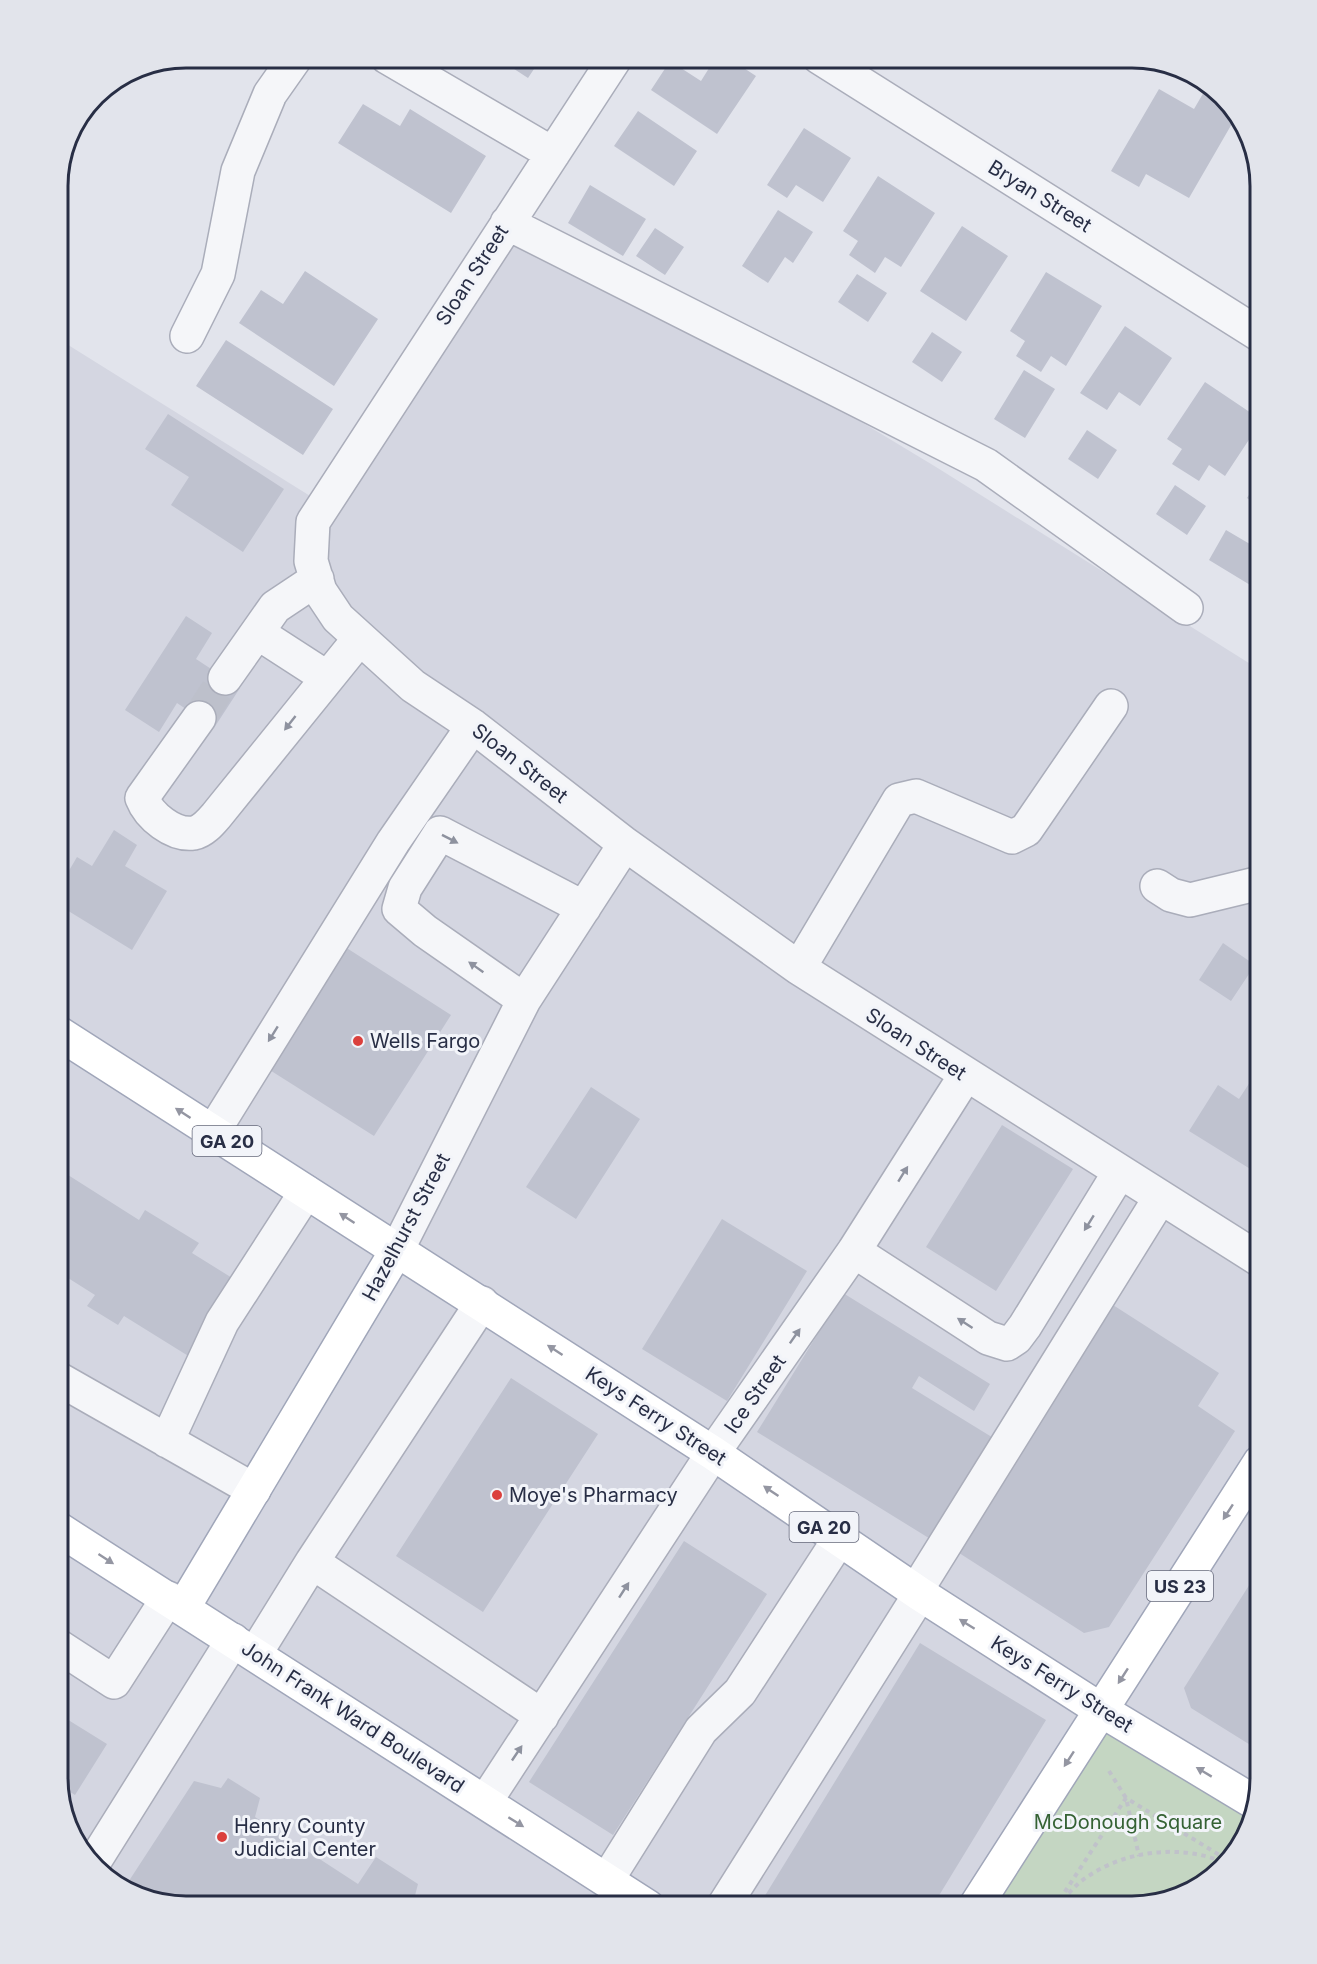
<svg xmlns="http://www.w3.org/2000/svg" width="1317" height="1964" font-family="Inter,sans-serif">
  <rect width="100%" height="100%" fill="#e2e4ec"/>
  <path fill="#d4d6e1" d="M510,210L936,467L1260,670V1779L1243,1843L1195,1890L1132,1907H178L121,1890L74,1842L57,1778V338L323,504Z"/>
  <path fill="#c4d6c2" d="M1101,1710L1254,1802L1243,1843L1195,1890L1132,1907H975Z"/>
  <path fill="#bfc2cf" d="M496,57H542L528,78Z
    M716,57H727L756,76L717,134L651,90L670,61L701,81Z
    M1208,85L1237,115L1189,198L1146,174L1139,187L1111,171L1159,89L1194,109Z
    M363,104L400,126L410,109L486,156L451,213L338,143Z
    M638,111L697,151L674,186L614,146Z
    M804,128L851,158L823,202L796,185L787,198L767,185Z
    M878,176L935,213L901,267L885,257L875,273L849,255L858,241L843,231Z
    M590,185L646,219L623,256L568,223Z
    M778,210L813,232L793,263L785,257L768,283L742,266Z
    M962,226L1008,256L966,321L920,291Z
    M655,228L684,247L665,275L636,256Z
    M305,271L378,319L334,386L239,323L261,290L283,304Z
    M1046,272L1102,306L1066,366L1051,356L1041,372L1016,356L1025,341L1010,331Z
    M857,274L887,293L868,322L838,302Z
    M1125,326L1172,358L1140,406L1119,392L1107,410L1080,393Z
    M932,332L962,352L942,382L912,362Z
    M226,340L333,409L303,455L196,386Z
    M1024,370L1055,389L1025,438L994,419Z
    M1205,382L1260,419V423L1225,476L1209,465L1199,481L1172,464L1182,449L1167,439Z
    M168,414L284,489L243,552L171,505L189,477L145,449Z
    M1087,430L1117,450L1098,479L1068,459Z
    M1260,478V507L1247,498Z
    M1175,485L1206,506L1187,535L1156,514Z
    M1226,530L1260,550V591L1209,560Z
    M186,616L212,633L196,659L240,688L214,728L177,703L159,732L125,710Z
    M114,830L137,845L125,866L167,891L132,950L57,904V891L77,857L92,866Z
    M1223,943L1255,965L1231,1001L1199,980Z
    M342,945L451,1015L374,1136L265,1067Z
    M1250,1082L1260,1089V1175L1189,1131L1218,1085L1239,1099Z
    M591,1087L640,1119L576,1219L526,1187Z
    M1002,1125L1073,1169L996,1291L926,1247Z
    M57,1168L139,1220L145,1210L199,1243L192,1253L237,1281L190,1357L124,1316L118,1325L87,1306L95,1295L57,1271Z
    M722,1219L807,1271L727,1401L642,1349Z
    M843,1293L990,1384L974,1411L919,1376L912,1388L995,1439L932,1540L757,1432Z
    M1113,1305L1219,1373L1198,1406L1235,1431L1109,1627L1084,1633L956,1551Z
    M511,1378L598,1434L483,1612L396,1556Z
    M684,1541L767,1594L613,1835L529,1782Z
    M1260,1568V1751L1191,1708L1184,1688Z
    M920,1643L1046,1720L932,1907H758Z
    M57,1713L107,1744L75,1795L59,1785L57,1778Z
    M228,1778L260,1798L255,1817L358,1884L376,1857L418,1884L412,1907H178L123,1890L194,1781L221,1788Z"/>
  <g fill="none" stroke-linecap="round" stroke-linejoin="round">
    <path stroke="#bdc0cb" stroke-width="33" stroke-dasharray="33 16" stroke-linecap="butt" d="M199,718L225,678"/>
    <g stroke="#aaadba" stroke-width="36">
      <path id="minor" d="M387,57L553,154
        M616,57L313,522L311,561L320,591L338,618L413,686L473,726L625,844L799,968L1260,1260
        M819,57L1260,335
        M507,223L986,465L1186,608
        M187,336L218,274L238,171L270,94L296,57
        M258,633L326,677
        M225,678L275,607L317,579
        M199,718L142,798C149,816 173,836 194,833C203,831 210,823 216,816L360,638
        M1157,886L1171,895L1190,900L1260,883
        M799,968L899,800L916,796L1012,837L1026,830L1111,706
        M524,1000L425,931L399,909L405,888L440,833L584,908
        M213,1132L393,842L473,726
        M397,1250L524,1000L625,844
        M854,1251L988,1338L1007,1344L1016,1338L1025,1326L1119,1173
        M57,1378L254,1490
        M167,1441L222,1322L306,1192
        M312,1562L542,1716
        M916,1591L1160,1198
        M57,1645L114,1682L168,1598
        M255,1654L312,1562L482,1303
        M485,1802L713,1453L854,1251L965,1076
        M94,1862L233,1640
        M607,1880L701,1730L740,1692L840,1538
        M723,1907L920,1594"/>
    </g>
    <g stroke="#a0a6b9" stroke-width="36">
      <path id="major" d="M57,1032L713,1453L920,1594L1101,1710L1254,1802
        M57,1528L648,1907
        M183,1608L397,1250
        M975,1907L1260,1462"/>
    </g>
    <path stroke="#c0c2ca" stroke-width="4" stroke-dasharray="4.5 4.5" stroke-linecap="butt" d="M1109,1771L1126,1798L1139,1856
      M1055,1907L1126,1798L1226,1859
      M1057,1907C1064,1899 1071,1890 1079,1883C1118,1851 1178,1843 1223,1862"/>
    <use href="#minor" stroke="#f5f6f9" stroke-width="33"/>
    <use href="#major" stroke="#fff" stroke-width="33"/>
  </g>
  <defs><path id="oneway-solid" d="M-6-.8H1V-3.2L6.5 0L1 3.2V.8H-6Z" transform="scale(1.5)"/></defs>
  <g fill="#8e929f">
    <use href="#oneway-solid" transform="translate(290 723) rotate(128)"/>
    <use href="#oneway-solid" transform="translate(450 839) rotate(27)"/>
    <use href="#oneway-solid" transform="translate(476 967) rotate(-145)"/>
    <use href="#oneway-solid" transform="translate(273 1034) rotate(122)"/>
    <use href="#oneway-solid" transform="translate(903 1174) rotate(-58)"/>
    <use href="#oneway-solid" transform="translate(1089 1223) rotate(122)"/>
    <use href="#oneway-solid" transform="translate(965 1323) rotate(-147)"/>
    <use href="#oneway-solid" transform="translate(795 1336) rotate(-55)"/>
    <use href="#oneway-solid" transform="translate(624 1590) rotate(-57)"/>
    <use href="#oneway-solid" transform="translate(517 1753) rotate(-56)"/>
  </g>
  <g fill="#9496a2">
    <use href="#oneway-solid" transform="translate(183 1113) rotate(-147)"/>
    <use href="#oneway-solid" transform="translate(347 1218) rotate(-147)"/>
    <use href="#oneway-solid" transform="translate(555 1350) rotate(-147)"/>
    <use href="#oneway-solid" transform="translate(771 1491) rotate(-146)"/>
    <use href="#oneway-solid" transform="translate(1228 1512) rotate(123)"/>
    <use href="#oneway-solid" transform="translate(106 1559) rotate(33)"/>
    <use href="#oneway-solid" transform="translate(967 1624) rotate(-148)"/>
    <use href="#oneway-solid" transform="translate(1123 1676) rotate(123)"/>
    <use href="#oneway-solid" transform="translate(1069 1759) rotate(123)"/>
    <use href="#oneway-solid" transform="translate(1204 1772) rotate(-149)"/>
    <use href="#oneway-solid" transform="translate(516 1822) rotate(32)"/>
  </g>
  <g fill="#db403d" stroke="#f2f4f9" stroke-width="2">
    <circle cx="358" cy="1041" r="6"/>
    <circle cx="497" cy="1495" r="6"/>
    <circle cx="222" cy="1837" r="6"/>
  </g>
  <g text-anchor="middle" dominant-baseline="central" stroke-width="6" stroke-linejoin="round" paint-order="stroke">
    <g fill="#f2f4f9" stroke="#65697b" stroke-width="1.5">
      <rect x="192.5" y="1126" width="69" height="30" rx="4.5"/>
      <rect x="789.5" y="1512" width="69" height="30" rx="4.5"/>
      <rect x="1147" y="1571" width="66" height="30" rx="4.5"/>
    </g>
    <g font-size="18" font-weight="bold" fill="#282e45">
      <text x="227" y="1141">GA 20</text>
      <text x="824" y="1527">GA 20</text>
      <text x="1180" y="1586">US 23</text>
    </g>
    <g font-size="20" fill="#282e45" stroke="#f2f4f9">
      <text transform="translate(1040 196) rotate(32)">Bryan Street</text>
      <text transform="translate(472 275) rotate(-57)">Sloan Street</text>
      <text transform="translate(520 763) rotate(38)">Sloan Street</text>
      <text transform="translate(916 1044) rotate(33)">Sloan Street</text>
      <text transform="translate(406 1227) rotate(-62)">Hazelhurst Street</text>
      <text transform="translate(755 1394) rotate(-55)">Ice Street</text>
      <text transform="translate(656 1416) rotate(33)">Keys Ferry Street</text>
      <text transform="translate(1062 1684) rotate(32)">Keys Ferry Street</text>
      <text transform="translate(353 1717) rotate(33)">John Frank Ward Boulevard</text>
    </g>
    <g font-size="20" fill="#282e45" stroke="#f2f4f9" text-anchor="start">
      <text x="370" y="1041">Wells Fargo</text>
      <text x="509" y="1495">Moye's Pharmacy</text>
      <text x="234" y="1826">Henry County<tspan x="234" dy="23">Judicial Center</tspan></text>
    </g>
    <g font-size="20" fill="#356234" stroke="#f2f4f9">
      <text x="1128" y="1822">McDonough Square</text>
    </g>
  </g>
  <path d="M0 0H1317V1964H0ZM186 68H1132A118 118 0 0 1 1250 186V1778A118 118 0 0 1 1132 1896H186A118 118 0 0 1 68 1778V186A118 118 0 0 1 186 68Z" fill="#e2e4eb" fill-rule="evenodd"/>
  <path fill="none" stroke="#282e45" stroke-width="3" d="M186 68H1132A118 118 0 0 1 1250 186V1778A118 118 0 0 1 1132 1896H186A118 118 0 0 1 68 1778V186A118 118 0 0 1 186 68Z"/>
</svg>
